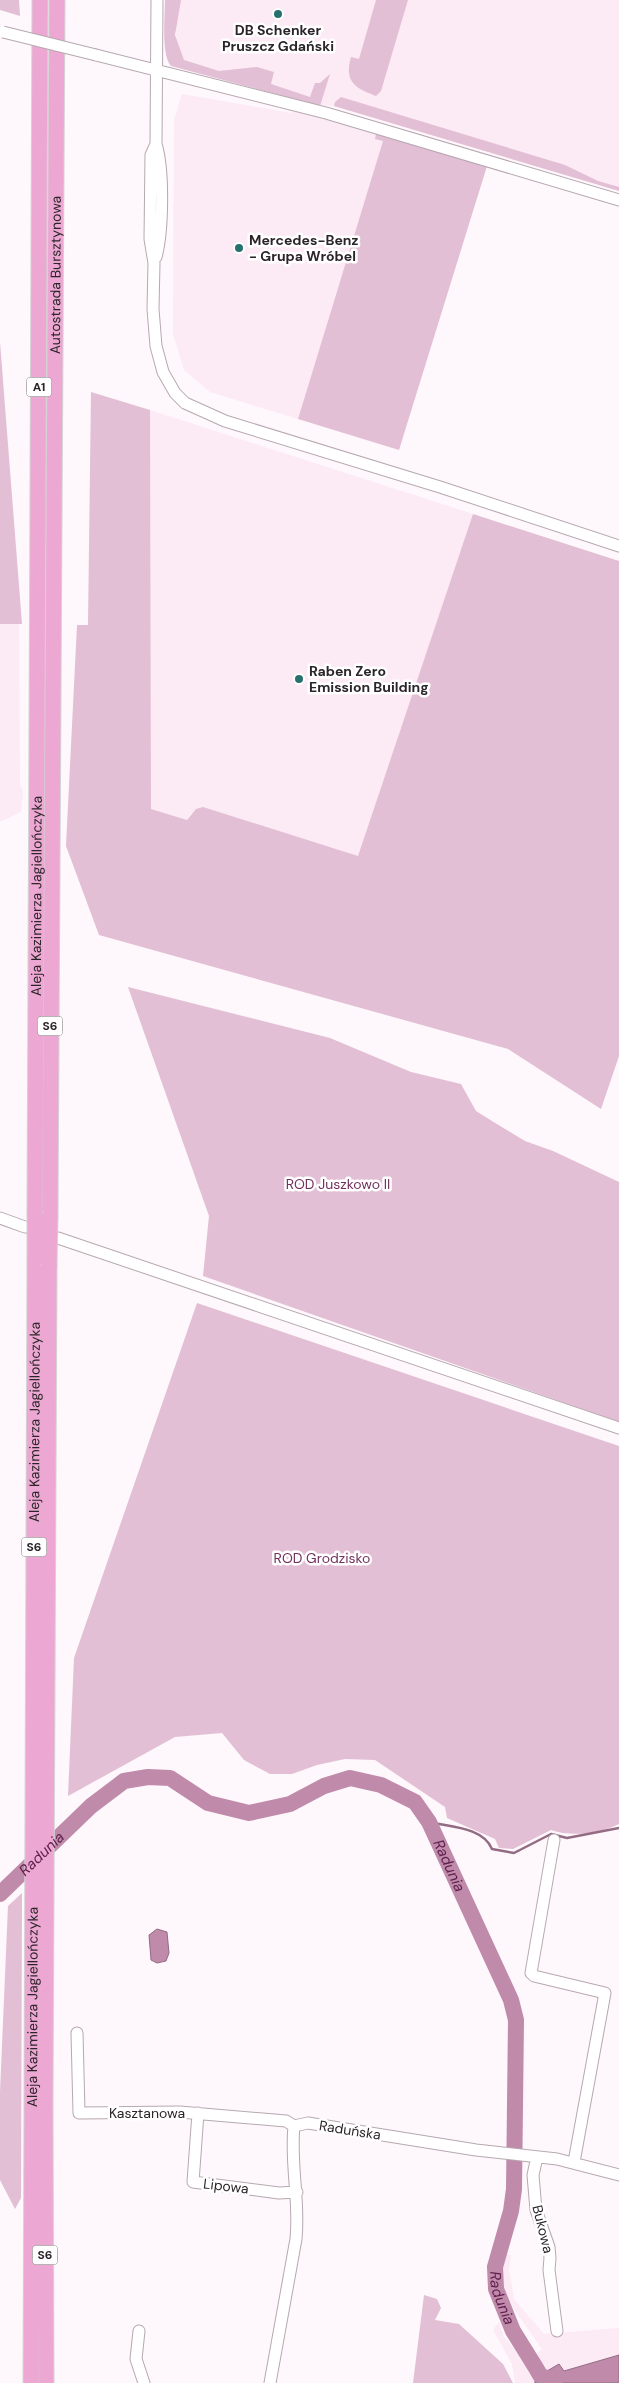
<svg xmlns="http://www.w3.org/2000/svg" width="619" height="2383" font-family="'DM Sans',sans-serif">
  <rect width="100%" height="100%" fill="#fef7fb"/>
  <path fill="#fceaf5" d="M176,0H619V191L334,106L322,105L183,61L176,50Z
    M182,94L292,113L293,110L376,134V139L383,141L298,419L210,392L184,370L173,334L174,120Z
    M150,410L473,514L358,856L203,807L191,814L187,820L151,809Z
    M0,624H19L20,784L23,792L21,812L0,822Z
    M506,2255H511L509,2270L514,2299L544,2334L619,2328V2355L564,2371L559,2364L535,2378V2383H515L512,2364L493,2330L499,2322L504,2337L532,2370L541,2365L535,2355L542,2349L511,2305L502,2286V2273Z"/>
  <path fill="#e2bfd4" d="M0,0H19L20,16L0,10Z
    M165,0H181L175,35L184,60L219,71L257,67L274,72L271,84L310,97L315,83H320L330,74L320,106L171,66C161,55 165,16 165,0Z
    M376,0H408L381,91L376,96C355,88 344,82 351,57L359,59Z
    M341,97L565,165L598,181L619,187V191L334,106L335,102Z
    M376,134L487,166L399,450L298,419L383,141L375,139Z
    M0,342L22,624H0Z
    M91,392L150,410L151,809L187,820L196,809L203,807L358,856L473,514L619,561V1056L601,1109L508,1049L99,935L66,846L77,625H88Z
    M128,987L330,1038L411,1072L461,1084L476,1111L492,1121L525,1141L553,1151L619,1182V1422L203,1276L209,1216Z
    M197,1303L619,1446V1824C599,1834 572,1837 551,1830L513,1849L499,1848L495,1839L447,1818L445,1807L375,1760L345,1759L317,1765L292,1774H270L244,1760L222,1733L175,1737L68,1796L74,1658Z
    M22,1893L21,2198L15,2209L0,2180V2092L8,1906Z
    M424,2295L437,2299L441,2308L435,2320L459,2324L503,2364L513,2383H413Z"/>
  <path fill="#c08aab" stroke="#936c84" d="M157,1929L167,1932L169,1953L166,1961L157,1963L151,1960L149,1935Z
    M619,2355V2383H535V2378L559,2364L564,2371Z"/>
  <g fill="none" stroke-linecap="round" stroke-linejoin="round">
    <path stroke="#936c84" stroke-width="2.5" d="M429,1822C450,1827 483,1827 492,1849L514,1853L551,1834L567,1838L619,1828"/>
    <path stroke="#c08aab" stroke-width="16" id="s1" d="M0,1894L91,1806L124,1781L148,1777L170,1778L208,1803L249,1813L290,1804L324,1786L350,1778L381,1785L415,1802L429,1822L511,2000L516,2020L514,2189L511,2211L495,2267L496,2289L513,2331L536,2368L540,2375L555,2383"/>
    <g stroke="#b7a8b1" stroke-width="13">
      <path id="minor" d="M96,55L326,113L619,200
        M156,144L151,155L150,239L154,263L153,309L156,346L163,372L175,393L185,403L225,421L440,487L619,546
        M156,257C163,231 164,170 156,144L157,0
        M0,1218L25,1227
        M58,1238L619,1428
        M554,1840L531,1973L534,1976L605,1993L574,2162
        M77,2033L79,2113L180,2112L286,2121L294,2126
        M198,2113L193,2182L279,2193L297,2192
        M294,2126L308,2123L476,2150L557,2159L619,2175
        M537,2157L533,2175L536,2210L549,2247L550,2258L549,2270L557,2331
        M139,2331L136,2359L144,2383
        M270,2383L296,2239C300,2201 290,2164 294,2126"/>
    </g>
    <g stroke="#d5d3d4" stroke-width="17">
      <g id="highway">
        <path id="s2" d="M35,1211L40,0"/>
        <path id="s3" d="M50,1216L57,0"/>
        <path id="s4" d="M31,2383L35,1260"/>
        <path d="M46,2383L45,2104L49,1266"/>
      </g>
    </g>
    <use href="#minor" stroke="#fff" stroke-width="11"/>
    <use href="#highway" stroke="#eca8d2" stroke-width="15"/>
    <g stroke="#b7a8b1" stroke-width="13" stroke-linecap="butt">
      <path id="minor-bridge" d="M3,32L96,55"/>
    </g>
    <g stroke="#d5d3d4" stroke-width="17" stroke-linecap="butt">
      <path id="highway-bridge" d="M35,1260V1211
        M49,1266L50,1216"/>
    </g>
    <use href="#minor-bridge" stroke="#fff" stroke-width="11"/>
    <use href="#highway-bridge" stroke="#eca8d2" stroke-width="15"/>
  </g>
  <g fill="#26706e" stroke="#fff" stroke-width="2">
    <circle cx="278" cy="14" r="5"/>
    <circle cx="239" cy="248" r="5"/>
    <circle cx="299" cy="679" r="5"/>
  </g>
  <g text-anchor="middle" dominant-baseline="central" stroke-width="5" stroke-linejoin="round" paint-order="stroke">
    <g fill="#fff" stroke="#6b6669" stroke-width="1">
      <rect x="26.5" y="377.5" width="25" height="19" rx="4"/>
      <rect x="37.5" y="1016.5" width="25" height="19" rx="4"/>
      <rect x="21.5" y="1537.5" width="25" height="19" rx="4"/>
      <rect x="32.5" y="2245.5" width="25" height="19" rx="4"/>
    </g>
    <g font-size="12" font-weight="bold" fill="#2b2529">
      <text x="39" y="387">A1</text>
      <text x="50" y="1026">S6</text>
      <text x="34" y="1547">S6</text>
      <text x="45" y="2255">S6</text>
    </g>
    <g font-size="14" font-weight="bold" fill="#2b2529" stroke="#fff" text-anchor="start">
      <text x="278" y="30" text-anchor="middle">DB Schenker<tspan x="278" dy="16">Pruszcz Gdański</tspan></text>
      <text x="249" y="240">Mercedes-Benz<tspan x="249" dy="16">- Grupa Wróbel</tspan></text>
      <text x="309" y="671">Raben Zero<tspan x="309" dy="16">Emission Building</tspan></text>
    </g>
    <g font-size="14" fill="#2b2529" stroke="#fff">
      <text stroke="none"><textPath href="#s3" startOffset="941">Autostrada Bursztynowa</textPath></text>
      <text stroke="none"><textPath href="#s2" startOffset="315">Aleja Kazimierza Jagiellończyka</textPath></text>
      <text stroke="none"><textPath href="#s4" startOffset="961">Aleja Kazimierza Jagiellończyka</textPath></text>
      <text stroke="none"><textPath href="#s4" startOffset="376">Aleja Kazimierza Jagiellończyka</textPath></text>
      <text x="147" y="2113">Kasztanowa</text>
      <text transform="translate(350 2130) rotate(9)">Raduńska</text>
      <text transform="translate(226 2186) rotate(7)">Lipowa</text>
      <text transform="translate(543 2229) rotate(76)">Bukowa</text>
    </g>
    <g font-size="14" fill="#72305d" stroke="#fff">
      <text x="338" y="1184">ROD Juszkowo II</text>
      <text x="322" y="1558">ROD Grodzisko</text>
    </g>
    <g font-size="15" font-style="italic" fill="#61214e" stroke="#fff">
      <text stroke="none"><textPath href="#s1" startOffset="58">Radunia</textPath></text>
      <text stroke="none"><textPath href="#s1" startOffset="552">Radunia</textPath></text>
      <text stroke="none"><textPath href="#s1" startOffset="1002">Radunia</textPath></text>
    </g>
  </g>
</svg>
